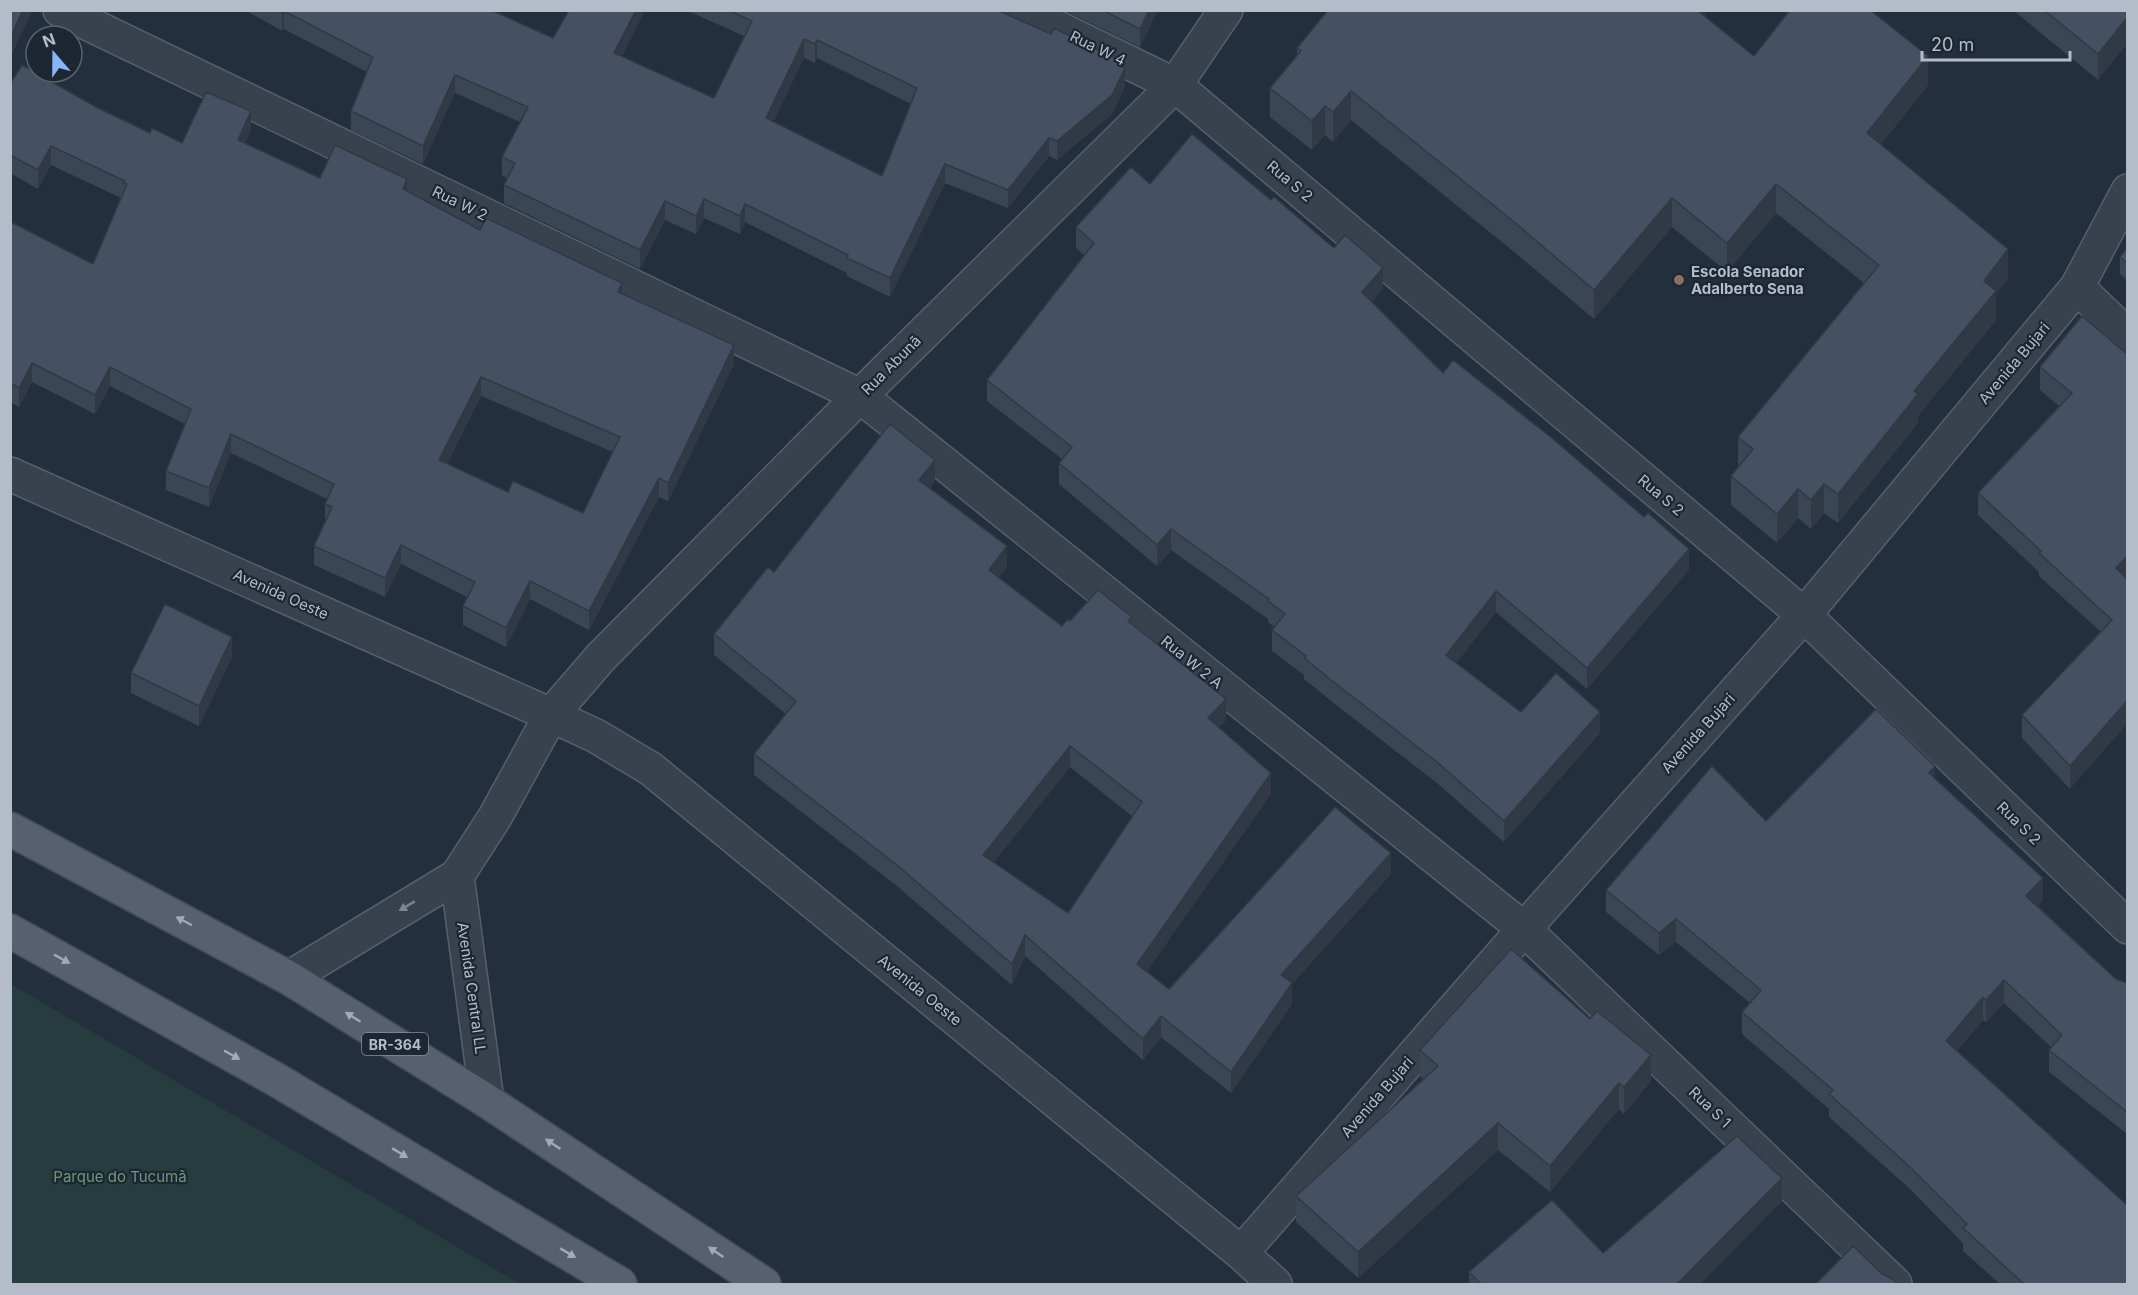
<svg xmlns="http://www.w3.org/2000/svg" width="2138" height="1295" font-family="Inter,sans-serif">
  <rect width="100%" height="100%" fill="#242f3e"/>
  <path fill="#263c3f" d="M11,984L520,1284H11Z"/>
  <g fill="none" stroke-linecap="round" stroke-linejoin="round">
    <g stroke="#565f6c" stroke-width="36">
      <path id="minor" d="M60,10L860,396L1524,929L1895,1284
        M1021,10L1175,85L1804,615L2128,927
        M2077,287L2128,336
        M10,474L551,715L596,736L651,769L1241,1253L1275,1284
        M457,876L487,1101
        M289,978L457,876L495,817L551,715L601,657L860,396L1175,85L1226,10
        M1241,1253L1524,929L1804,615L2077,287L2128,191"/>
    </g>
    <g stroke="#414a57" stroke-width="36">
      <path id="primary" d="M10,829L289,978L487,1101L764,1284
        M10,931L275,1079L620,1284"/>
    </g>
    <use href="#minor" stroke="#38414e" stroke-width="33"/>
    <use href="#primary" stroke="#56606e" stroke-width="33"/>
  </g>
  <path fill="#3b4654" fill-rule="evenodd" d="M245,10H491L553,38L569,10H645L622,56L714,98L744,36L686,10H997L1123,67L1125,86L1112,114L1057,160L1049,156L1008,208L945,183L890,297L847,276V273L745,222L740,234L704,218L696,234L665,220L640,269L504,203V185L507,178L502,175V157L520,122L455,93L423,164L351,130V111L367,72L284,29L282,31ZM804,58L815,63L817,58L911,104L882,176L773,122Z
    M1070,10H1158L1140,47L1070,13Z
    M2013,10H2127L2098,80Z
    M1704,16L1754,56L1928,85L1881,144L2008,278L1996,294V320L1918,416V423L1838,523L1824,513L1811,529L1798,518L1777,543L1731,505V476L1738,466V437L1864,283L1776,213L1727,272L1672,227L1594,319L1513,251L1351,120L1333,142L1325,135L1312,150L1270,117V88L1297,55V48Z
    M10,84L98,108L150,133L182,143L251,130L245,143L320,178L407,191L480,230L622,294L734,364L668,501L659,497L589,630L530,599L506,647L463,625V606L467,597L401,564L385,597L314,565V546L325,522V504L327,499L231,453L209,507L166,490V471L185,424L110,386L95,414L32,382L19,407L10,402L11,222L93,264L121,198L51,165L38,189L10,173ZM481,396L613,452L583,513L508,492L447,464Z
    M1150,184L1271,200L1383,289L1372,302L1443,373L1689,570L1587,689L1496,612L1456,663L1521,712L1600,733L1504,842L1437,783L1335,704L1304,679V675L1272,651V630L1274,627L1268,622V619L1171,550L1157,566L1059,484V463L1062,459L987,401V380L1084,255L1076,248V227Z
    M2127,248V280L2120,274V257Z
    M2082,316L2127,579L2070,789L2022,738V715L2101,632L2039,576V572L1978,515V493L2059,406L2040,390V367Z
    M935,480L930,488L1007,567L999,577L1062,626L1070,621L1132,624L1226,720L1219,727L1271,794L1147,971L1169,989L1391,874L1292,984V1004L1231,1093L1161,1037L1143,1060L1025,956L1012,985L897,886L754,775V754L786,714L714,655V634L774,572ZM1070,767L1132,816L1068,913L994,862Z
    M232,657L199,726L131,693V673Z
    M1935,779L2043,900L2038,906L2116,979L2127,983V1134L2049,1072V1050L2051,1047L2004,1003L1986,1022L1983,1020L1957,1051L2127,1284H2000L1963,1251V1243L1909,1188L1829,1117V1109L1742,1034V1012L1750,1003L1676,942L1659,955L1606,912V890L1766,821Z
    M1420,1050L1651,1081L1624,1114L1619,1109L1550,1192L1498,1150L1358,1278L1296,1222V1196L1423,1079L1420,1076Z
    M1782,1201L1700,1284H1469V1272L1603,1253Z"/>
  <path fill="#303945" d="M23,10H32V12L10,58V38Z
    M636,10H645L614,72V53Z
    M1149,10H1158L1140,47V29Z
    M1690,10H1709L1690,34Z
    M284,11V29L282,31V13Z
    M2127,18V44L2098,80V54Z
    M804,39V58L766,137V118Z
    M817,40V58L815,63V44Z
    M1928,56V85L1867,162V133Z
    M1123,62V71L1125,68V86L1112,114L1057,160V141L1121,66Z
    M455,75V93L423,164V146Z
    M1351,91V120L1333,142V112Z
    M1325,106V135L1312,150V121Z
    M251,111V130L238,159V140Z
    M1049,138V156L1008,208V190Z
    M51,146V165L38,189V170Z
    M945,164V183L890,297V278Z
    M407,179V198L403,189Z
    M1776,184V213L1727,272V243Z
    M1672,198V227L1594,319V290Z
    M704,199V218L696,234V216Z
    M665,201V220L640,269V250Z
    M745,204V222L740,234V216Z
    M2008,249V278L1996,294V320L1918,416V423L1838,523V494L1914,391L1984,281Z
    M1383,268V289L1362,313V292Z
    M622,283V302L618,292Z
    M734,345V364L668,501V483Z
    M32,363V382L19,407V388Z
    M110,367V386L95,414V395Z
    M481,377V396L439,479V460Z
    M231,434V453L209,507V488Z
    M935,460V480L919,501V480Z
    M659,478V497L589,630V611Z
    M1824,484V513L1811,529V500Z
    M1798,489V518L1777,543V514Z
    M1171,529V550L1157,566V545Z
    M401,545V564L385,597V578Z
    M1007,546V567L989,590V570Z
    M1689,549V570L1587,689V668Z
    M2127,556V579L2116,590V568Z
    M530,581V599L506,647V628Z
    M1496,591V612L1446,676V655Z
    M232,637V657L199,726V706Z
    M1226,699V720L1208,739V718Z
    M2127,701V724L2070,789V766Z
    M1600,712V733L1504,842V821Z
    M1070,746V767L983,876V855Z
    M1935,766V788L1929,773Z
    M1271,773V794L1137,985V964Z
    M1391,853V874L1292,984V1004L1231,1093V1072L1281,975Z
    M2043,878V900L2026,918V896Z
    M1676,919V942L1659,955V933Z
    M1025,935V956L1012,985V964Z
    M2004,980V1003L1986,1022V1000Z
    M1983,997V1020L1946,1064V1041Z
    M1161,1016V1037L1143,1060V1039Z
    M1651,1055V1081L1624,1114V1087Z
    M1619,1083V1109L1550,1192V1166Z
    M1498,1123V1150L1358,1278V1252Z
    M1782,1178V1201L1700,1284H1677Z"/>
  <path fill="#455162" stroke="#303945" stroke-width="1.5" fill-rule="evenodd" d="M10,10H23L10,38Z
    M278,10H491L553,38L569,10H636L614,53L714,98L752,21L728,10H997L1051,34L1054,28L1123,62L1121,66L1125,68L1112,95L1057,141L1049,138L1008,190L945,164L890,278L847,258L848,255L745,204L740,216L704,199L696,216L665,201L640,250L504,185L515,163L502,157L528,107L455,75L423,146L351,111L373,57L284,11L282,13ZM804,39L815,44L817,40L917,88L882,176L766,118Z
    M1102,10H1149L1140,29Z
    M1328,10H1697L1754,56L1790,10H1870L1928,56L1867,133L2008,249L1984,281L1996,291L1914,391L1918,394L1838,494L1824,484L1811,500L1798,489L1777,514L1731,476L1753,449L1738,437L1879,265L1776,184L1727,243L1672,198L1594,290L1513,221L1351,91L1333,112L1325,106L1312,121L1270,88L1301,51L1297,48Z
    M2044,10H2127V18L2098,54Z
    M22,65L98,108L150,133L152,128L182,143L206,92L251,111L238,140L320,178L335,145L407,179L403,189L480,230L486,218L622,283L618,292L734,345L668,483L659,478L589,611L530,581L506,628L463,606L475,582L401,545L385,578L314,546L332,507L325,504L334,484L231,434L209,488L166,471L191,409L110,367L95,395L32,363L19,388L10,383L11,222L93,264L127,184L124,183L125,181L51,146L38,170L10,155V84ZM481,377L620,437L583,513L513,481L508,492L439,460Z
    M1192,134L1271,200L1274,197L1334,248L1345,235L1383,268L1362,292L1443,373L1453,360L1552,438L1644,517L1648,513L1689,549L1587,668L1496,591L1446,655L1521,712L1556,673L1600,712L1504,821L1437,762L1335,683L1304,658L1306,656L1272,630L1285,614L1268,601L1269,599L1171,529L1157,545L1059,463L1072,447L987,380L1094,243L1076,227L1131,167L1150,184Z
    M2127,248V263L2120,257Z
    M2082,316L2127,354V556L2116,568L2127,579V701L2070,766L2022,715L2112,620L2039,553L2041,551L1978,493L2072,393L2040,367Z
    M890,424L935,460L919,480L1007,546L989,570L1062,626L1068,619L1070,621L1098,590L1132,617L1128,621L1226,699L1208,718L1271,773L1137,964L1169,989L1335,807L1391,853L1281,975L1292,983L1231,1072L1161,1016L1143,1039L1025,935L1012,964L897,865L754,754L796,701L714,634L768,567L774,572ZM1070,746L1142,802L1068,913L983,855Z
    M165,604L232,637L199,706L131,673Z
    M1876,709L1935,766L1929,773L2043,878L2026,896L2116,979L2127,983V1112L2049,1050L2062,1035L2004,980L1986,1000L1983,997L1946,1041L2127,1205V1284H2024L1963,1228L1967,1224L1909,1166L1829,1094L1833,1090L1742,1012L1761,990L1676,919L1659,933L1606,890L1712,766L1766,821Z
    M1511,949L1590,1019L1597,1011L1651,1055L1624,1087L1619,1083L1550,1166L1498,1123L1358,1252L1296,1196L1438,1066L1420,1050Z
    M1737,1136L1782,1178L1677,1284H1481L1469,1272L1552,1200L1603,1253Z
    M1853,1246L1882,1274L1892,1279L1898,1284H1816Z"/>
  <defs><path id="oneway-solid" d="M-6-.8H1V-3.2L6.5 0L1 3.2V.8H-6Z" transform="scale(1.5)"/></defs>
  <use fill="#7c8592" href="#oneway-solid" transform="translate(407 906) rotate(149)"/>
  <g fill="#a1aab7">
    <use href="#oneway-solid" transform="translate(184 921) rotate(-152)"/>
    <use href="#oneway-solid" transform="translate(62 959) rotate(29)"/>
    <use href="#oneway-solid" transform="translate(353 1017) rotate(-148)"/>
    <use href="#oneway-solid" transform="translate(232 1055) rotate(29)"/>
    <use href="#oneway-solid" transform="translate(553 1144) rotate(-146)"/>
    <use href="#oneway-solid" transform="translate(400 1153) rotate(31)"/>
    <use href="#oneway-solid" transform="translate(716 1252) rotate(-146)"/>
    <use href="#oneway-solid" transform="translate(568 1253) rotate(31)"/>
  </g>
  <circle fill="#8d6e63" stroke="#1d2633" stroke-width="2" cx="1679" cy="280" r="6"/>
  <g text-anchor="middle" dominant-baseline="central" stroke-width="4.5" stroke-linejoin="round" paint-order="stroke">
    <rect fill="#1d2633" stroke="#878f9c" stroke-width="1.5" x="362" y="1033" width="66" height="22" rx="4.5"/>
    <g font-size="14" font-weight="bold" fill="#b4bcc9">
      <text x="395" y="1044">BR-364</text>
    </g>
    <g font-size="15" fill="#b4bcc9" stroke="#1d2633">
      <text transform="translate(1098 48) rotate(26)">Rua W 4</text>
      <text transform="translate(1290 181) rotate(40)">Rua S 2</text>
      <text transform="translate(460 203) rotate(26)">Rua W 2</text>
      <text transform="translate(2014 363) rotate(-50)">Avenida Bujari</text>
      <text transform="translate(891 365) rotate(-45)">Rua Abunã</text>
      <text transform="translate(1661 495) rotate(40)">Rua S 2</text>
      <text transform="translate(281 594) rotate(24)">Avenida Oeste</text>
      <text transform="translate(1192 662) rotate(39)">Rua W 2 A</text>
      <text transform="translate(1698 733) rotate(-48)">Avenida Bujari</text>
      <text transform="translate(2019 823) rotate(44)">Rua S 2</text>
      <text transform="translate(472 988) rotate(82)">Avenida Central LL</text>
      <text transform="translate(920 990) rotate(39)">Avenida Oeste</text>
      <text transform="translate(1377 1097) rotate(-49)">Avenida Bujari</text>
      <text transform="translate(1710 1107) rotate(44)">Rua S 1</text>
    </g>
    <g font-size="15" font-weight="bold" fill="#b4bcc9" stroke="#1d2633" text-anchor="start">
      <text x="1691" y="271">Escola Senador<tspan x="1691" dy="17">Adalberto Sena</tspan></text>
    </g>
    <g font-size="15" fill="#6b9a76" stroke="#1d2633">
      <text x="120" y="1176">Parque do Tucumã</text>
    </g>
  </g>
  <rect width="2138" height="1295" fill="none" stroke="#b4bcc9" stroke-width="24"/>
  <g transform="translate(54 54) rotate(340)"><circle r="28" fill="#1d2633" stroke="#59626f" stroke-width="1.5"/>
  <path d="M0-4.5L10 22L0 15L-10 22Z" fill="#8ab4f8"/>
  <text y="-9" font-size="16" font-weight="bold" text-anchor="middle" fill="#b4bcc9">N</text>
  </g>
  <path d="M1922 51v9h148v-9" fill="none" stroke="#b4bcc9" stroke-width="3"/>
  <text x="1931" y="51" font-size="18" fill="#b4bcc9" stroke="#1d2633" stroke-width="4.5" paint-order="stroke">20 m</text>
</svg>
